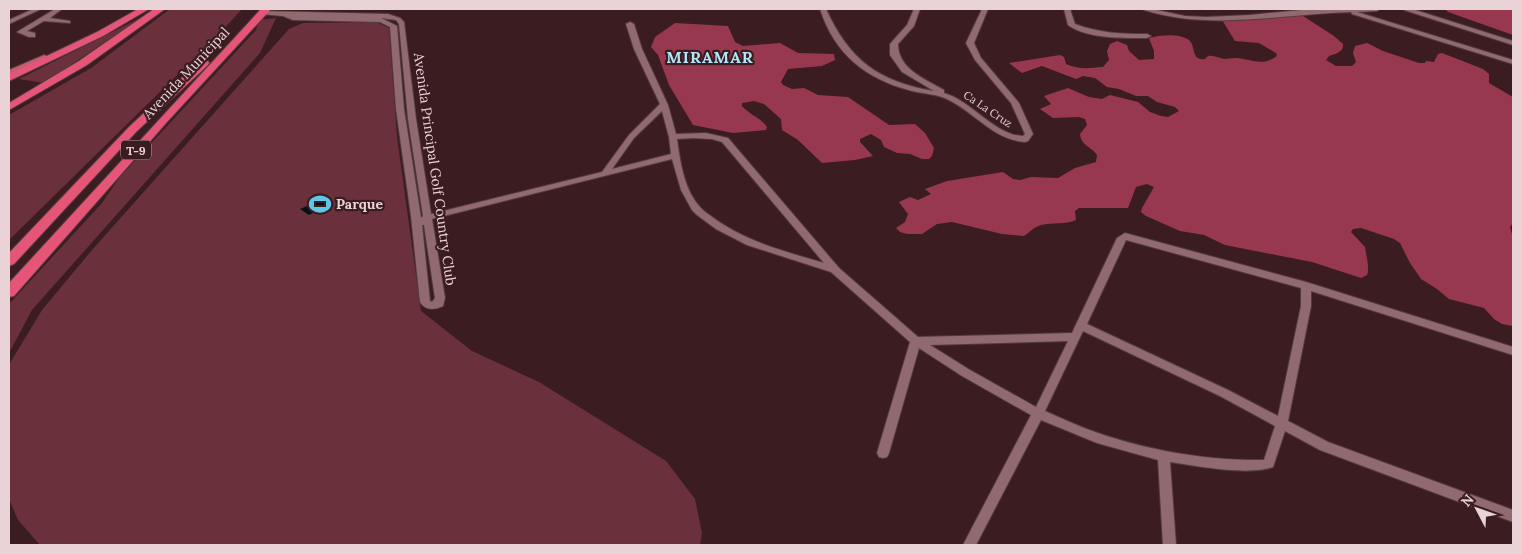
<svg xmlns="http://www.w3.org/2000/svg" width="1522" height="554" font-family="Lora,serif">
  <rect width="100%" height="100%" fill="#3b1c21"/>
  <path fill="#6a313c" d="M170,9H242L220,33L9,240V115L91,68Z
    M142,17L44,83L19,79Z
    M276,18L260,53L32,310L9,353V304L102,203L119,178L256,30L259,20Z
    M376,22L389,28L397,137L421,311L472,351L539,382L666,461L695,499L702,533L700,545H40L18,520L9,499L10,363L42,310L92,250L289,29L303,23Z"/>
  <path fill="#98384f" d="M1445,9H1513V35L1448,12Z
    M1300,14L1334,36L1343,44C1344,52 1335,54 1329,56L1326,60L1336,66H1352L1356,62L1353,53L1355,46L1367,43L1383,51L1419,63H1425L1426,61L1434,62L1438,54L1442,53L1483,69L1489,74V83L1513,97V223L1510,227L1513,238V326L1502,324L1494,319L1484,308L1449,299L1437,289L1421,279L1410,263L1400,243L1394,239L1361,228L1353,229L1351,232L1365,247C1366,255 1370,268 1367,275L1361,278L1312,262L1225,245L1204,235L1180,231L1146,216L1141,212L1142,208L1154,187L1147,184L1136,187L1128,208H1079L1075,211L1076,220C1066,225 1052,222 1041,225C1034,227 1030,232 1024,236L1002,234L952,222L937,224L922,234H907L900,232L896,228L905,222L908,214L899,202L910,197L918,200L931,194L925,189L947,181L1003,172L1013,179L1020,180L1031,177L1058,178L1075,168L1096,162L1097,155C1092,147 1081,146 1080,134L1087,125L1085,119L1079,117L1053,118L1040,109L1051,104L1044,96L1068,88L1089,97L1102,99L1110,95L1138,102L1150,112L1161,116L1168,117L1179,111L1175,107L1157,102L1148,96H1136L1119,89L1107,87L1095,78L1083,76L1076,79L1042,66L1022,73L1009,63L1060,55L1064,57L1066,64C1080,70 1089,68 1103,67L1109,60L1107,51L1110,44L1117,41L1127,45L1129,51L1139,60L1154,59V51L1149,38C1160,35 1178,33 1189,40C1196,46 1191,61 1205,59L1208,56C1214,55 1218,58 1224,59C1228,59 1231,58 1235,58C1253,59 1261,67 1277,56L1276,53L1259,43L1235,41L1222,20Z
    M675,23L728,26L735,42L743,46L780,43L798,53L834,54L835,60L822,66L788,69L781,82L783,85L792,89L804,88L818,95L848,97L889,125L915,124L925,133L934,148L932,156L929,159H922L910,154L897,153L884,147L881,140L871,134L860,139V142L873,156L855,160L822,163L798,140L782,130L781,119L764,104L754,101L742,103V106C750,115 761,118 767,127L766,130L733,133L693,125L669,85L658,55L651,47L655,37Z"/>
  <path fill="#031218" d="M324,195L333,202L309,215L300,209L307,206Z"/>
  <g fill="none" stroke-linecap="round" stroke-linejoin="round">
    <g stroke="#543b40" stroke-width="2">
      <path id="minor" d="M33,9H41L9,24V20Z
        M55,9H62L50,18L70,21V23L44,21L27,31L35,33V37H29L17,32Z
        M820,9H826C849,60 879,82 934,91L902,72L890,55V44L907,25L914,9H920L914,26L898,44C898,69 925,79 944,90V93C972,101 994,135 1023,136L1025,134L1011,103L975,60L966,43L982,9H988L974,43L981,58L1019,103L1033,134L1028,141L1025,142C994,140 975,113 949,100C938,94 924,94 912,91C866,79 835,55 820,9Z
        M1064,9H1070L1075,24C1098,33 1122,34 1147,34L1151,36L1147,38C1124,38 1087,39 1068,25Z
        M1143,9H1152L1185,16L1206,17L1250,15L1312,9H1380L1377,11L1357,12L1513,60V64L1352,14L1351,12C1282,14 1211,31 1144,10Z
        M1403,9H1412L1513,41V45L1404,10Z
        M262,11L388,14L400,18L404,22L416,119L431,214L602,172L629,135L660,104L634,49L626,24L630,22L634,24L642,49L668,105L676,134L706,133L728,138L839,268L918,337L1072,333L1117,238L1125,233L1306,282L1513,347V355L1311,291V306L1288,421L1328,442L1513,510V522L1320,450L1285,431L1273,467C1249,476 1197,466 1170,462L1176,545H1163L1158,460L1097,443L1041,420L976,545H963L1031,415L962,376L919,348L889,453L887,457L883,458L879,457L877,453L910,342L831,272L747,245L716,229L697,215L692,210L681,190L672,159L432,219L445,298L443,306C434,310 426,311 420,302L411,216L396,109L390,27L380,22L293,20L283,16L260,14L259,13ZM381,18L396,20L399,24L408,119L423,216L421,218L404,109L397,26ZM662,111L669,137L671,154L612,169L634,138ZM693,138L712,139L722,142L824,263C786,252 747,242 715,219C710,215 704,212 700,207C684,190 680,161 677,139ZM422,225H424L435,298L432,302L430,301ZM1126,240L1301,288V306L1278,416L1228,390L1087,324ZM1083,331L1220,396L1275,426L1264,460C1210,461 1150,451 1098,433C1080,427 1063,419 1045,411ZM1068,341L1036,407L970,370L930,345Z"/>
    </g>
    <g stroke="#543b40" stroke-width="2">
      <path id="major" d="M44,55L47,56V60L9,76V70Z"/>
    </g>
    <g stroke="#543b40" stroke-width="2">
      <path id="highway" d="M138,9H149L103,36L9,81V74L97,32Z
        M154,9H165L87,65L9,110V103L79,61Z
        M261,9H271L167,122L14,296L9,297V283Z
        M204,60L208,61L209,63L208,65L137,131L14,264L9,266V253L129,127L200,61Z"/>
    </g>
    <use href="#minor" fill="#906a6f" fill-rule="evenodd"/>
    <use href="#major" fill="#c25d74" fill-rule="evenodd"/>
    <use href="#highway" fill="#e45577" fill-rule="evenodd"/>
  </g>
  <defs>
    <g id="stadium-bare" transform="scale(1.725)"><path d="M0-5a6.5 5 0 1 0 0 10a6.5 5 0 1 0 0-10ZM-3.5-1.8h7v3.6h-7Z" fill="#5cc7e8" stroke="#3b1c21" stroke-width="2.5" paint-order="stroke"/></g>
  </defs>
  <g fill-rule="evenodd">
    <use href="#stadium-bare" x="320" y="204"/>
  </g>
  <g text-anchor="middle" dominant-baseline="central" stroke-width="4.5" stroke-linejoin="round" paint-order="stroke">
    <g font-size="11" fill="#e9d3d6" stroke="#3b1c21">
      <text transform="translate(988 109) rotate(34)">Ca La Cruz</text>
    </g>
    <rect fill="#3b1c21" stroke="#b59ca0" stroke-width="1" x="121" y="140.5" width="30" height="19" rx="4"/>
    <g font-size="12" font-weight="bold" fill="#e9d3d6">
      <text x="136" y="150">T-9</text>
    </g>
    <g font-size="14" fill="#e9d3d6" stroke="#3b1c21">
      <text transform="translate(186 73) rotate(-47)">Avenida Municipal</text>
      <text transform="translate(435 169) rotate(82)">Avenida Principal Golf Country Club</text>
    </g>
    <g font-size="14" font-weight="bold" fill="#e9d3d6" stroke="#3b1c21" text-anchor="start">
      <text x="336" y="204">Parque</text>
    </g>
    <g font-size="16" font-weight="bold" letter-spacing="1" fill="#b2e7f9" stroke="#3b1c21">
      <text x="710" y="57">MIRAMAR</text>
    </g>
  </g>
  <rect width="1522" height="554" fill="none" stroke="#e9d3d6" stroke-width="20"/>
  <g transform="translate(1477 509) rotate(311)" stroke="#3b1c21" stroke-width="4" paint-order="stroke">
  <path d="M0-4L9 19L0 12L-9 19Z" fill="#e9d3d6"/>
  <text y="-8" font-size="14" font-weight="bold" text-anchor="middle" fill="#e9d3d6">N</text>
  </g>
</svg>
